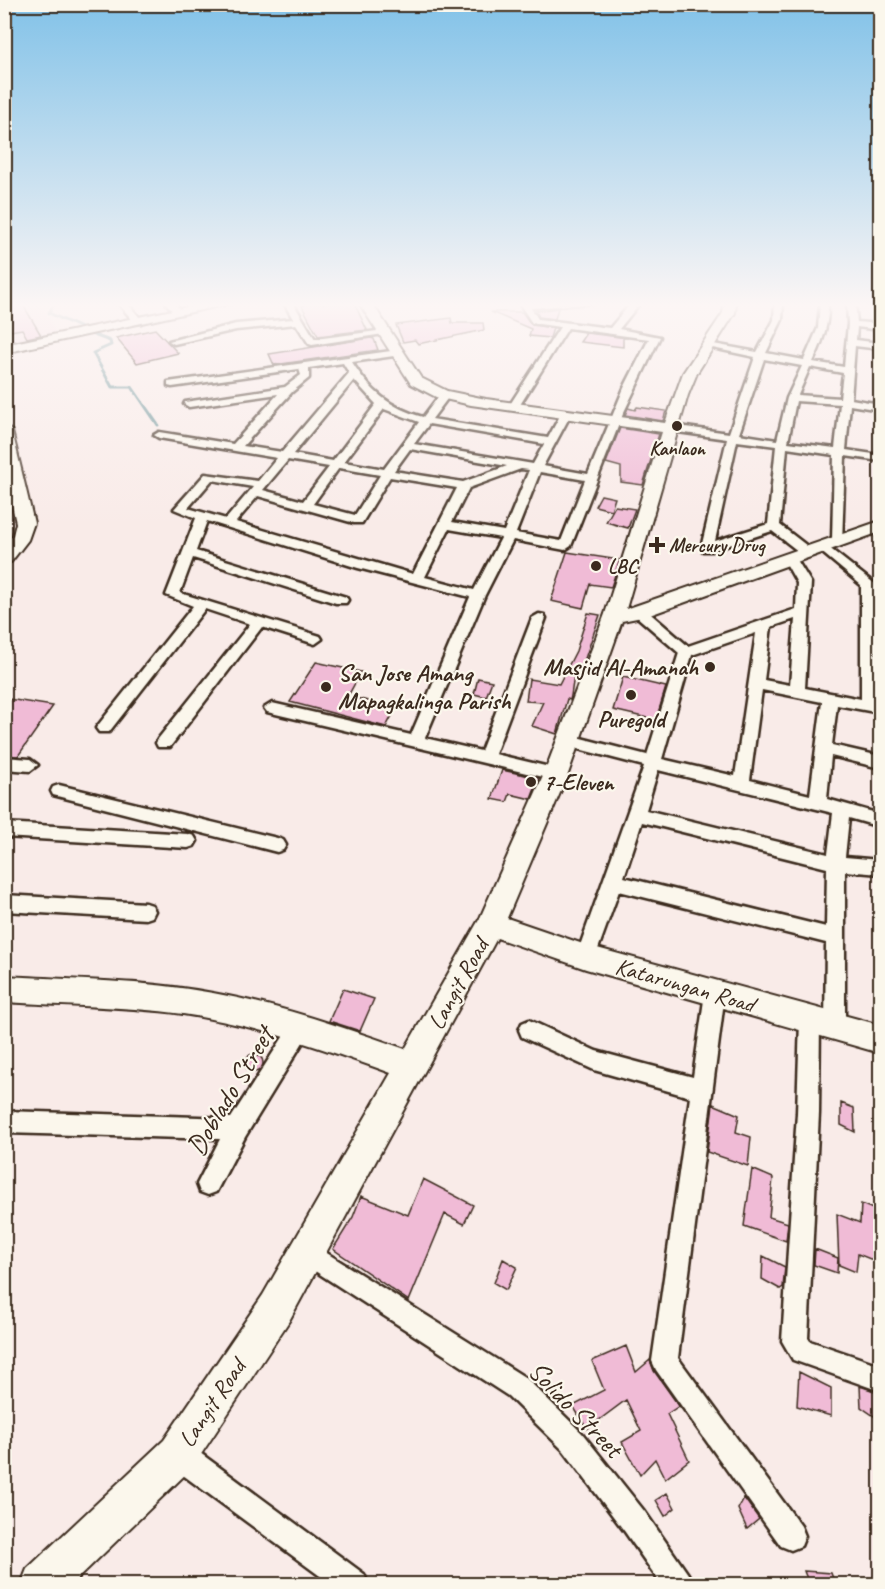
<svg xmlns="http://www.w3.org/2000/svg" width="885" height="1589" font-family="Caveat,sans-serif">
  <rect width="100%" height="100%" fill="#f9ebe8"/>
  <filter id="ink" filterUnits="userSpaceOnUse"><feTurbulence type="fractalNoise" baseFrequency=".0167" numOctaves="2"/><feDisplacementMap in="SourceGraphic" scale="12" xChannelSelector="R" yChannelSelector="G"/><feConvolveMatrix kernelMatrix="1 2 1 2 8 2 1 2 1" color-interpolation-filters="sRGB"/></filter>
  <g filter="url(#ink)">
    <path fill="#f6dde3" d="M5,303H41L56,334L5,344Z"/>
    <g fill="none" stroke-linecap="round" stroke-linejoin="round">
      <path stroke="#6a9297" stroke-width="3" d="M54,303L49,313L81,328
        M91,334L110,341L111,345L93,353L112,387H132L158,425"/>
    </g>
    <path fill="#f0bbd6" stroke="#3b2a1e" stroke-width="1.5" d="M4,303H22L41,335L27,338L22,329L4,332Z
      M310,303H354L367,330L318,336L302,306Z
      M558,308L555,319L539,317L536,311Z
      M491,312H522L532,325L553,328L550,338L529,336L531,329Z
      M451,318L452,323H483L484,330L418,344L415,340L403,342L396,325Z
      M155,329L178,353L137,363L116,338Z
      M586,333L628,338H623V347L580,342Z
      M371,338L374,339L378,350L274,365L269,354Z
      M637,407L666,411L663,421L625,415L628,408L635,410Z
      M620,428L659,434L643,485L621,482V467L606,463Z
      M601,495L615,498L611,510L595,506Z
      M615,506L635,509L628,528L606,522Z
      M567,552L620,560L611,587L590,584L583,608L551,601Z
      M588,613L600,615L579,676L574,675L571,696L570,700L567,699L557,734L532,726L543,702L526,701L529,679L559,684L576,651Z
      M316,662L361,672L348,696L396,708L386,727L290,702Z
      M623,677L666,687L656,720L613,710Z
      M478,678L492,681L486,697L474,694Z
      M8,699L53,706L18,756L4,755V704Z
      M502,770L539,778L531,799L510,794L507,802L492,799Z
      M343,989L374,999L360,1031L329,1021Z
      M245 1063a9 9 0 1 1 18 0a9 9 0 1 1-18 0Z
      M841,1103L854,1108L855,1132L841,1125Z
      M713,1104L739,1115L736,1132L751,1137L748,1166L707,1152Z
      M752,1169L773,1178L769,1217L788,1223L786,1241L744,1226Z
      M423,1179L473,1205L464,1224L445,1214L409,1301L333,1249L353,1217L361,1196L408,1215Z
      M861,1204L880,1212V1263L858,1254L856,1272L839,1265L837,1214L860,1223Z
      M815,1249L838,1258L837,1273L814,1265Z
      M763,1256L785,1267L783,1287L780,1289L762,1279Z
      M503,1259L517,1267L506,1290L494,1283Z
      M626,1346L636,1372L650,1360L654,1371L679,1406L667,1414L689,1460L665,1479L655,1459L640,1475L622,1442L641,1431L626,1400L587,1429L573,1406L604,1390L592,1361Z
      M799,1372L831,1388V1416L797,1406Z
      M860,1386L880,1393V1420L861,1407Z
      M667,1493L675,1508L665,1516L656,1500Z
      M744,1498L759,1519L747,1529L738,1509Z
      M804,1571L831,1573L835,1584H809Z"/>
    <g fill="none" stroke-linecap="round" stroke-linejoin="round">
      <g stroke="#3b2a1e" stroke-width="5">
        <path id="street" d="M118,303H127L141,319V323H135Z
          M166,303H175L182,312L175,314Z
          M284,303H293L315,339L385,330L390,333L312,345L309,344L296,324L236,330L174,344L169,341L236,324L293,319Z
          M519,303H593L531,308L538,319L610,328L631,303H640L619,329L660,337L623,414L571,546L565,550L513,540L485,595L425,738L481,751L532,618L539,614L544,615L546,618L495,754L562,770L564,774L562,778L556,780L267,712L264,708L272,703L411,735L470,597L358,568L207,521L196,551L346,597L348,600L346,603H336L193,558L180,593L320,636L322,639L315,644L262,627L170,747H158L156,743L158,739L250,624L205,609L109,732H99L96,728L99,724L193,606L166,595L196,518L174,509L205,474L258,481L277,458L159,438L154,435L159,432L233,444L278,394L189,407L184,404L185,402L285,387L301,375L299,369L172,387L168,386V382L398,350L403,353L401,355L352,362C370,391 390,408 423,417L441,393L445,392L450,395L432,419L548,438L562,412H570L571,414L543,466L588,474L624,388L649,339L568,328L518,408H510L509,406L560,327L532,323ZM343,363L349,373L282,452L243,446L292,392L309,378V368ZM354,380L376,404L333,461L293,454ZM384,409L419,422L384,469L344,462ZM429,424L544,444L533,464L414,444ZM410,449L507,466L463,482L394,471ZM288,460L329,467L303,501L263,490ZM339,468L380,475L355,515L313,504ZM521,469L529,470L504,531L452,522L469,488ZM540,472L585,480L561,541L516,533ZM390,477L457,488L413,574L236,522L258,496L354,523H362ZM212,480L253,487L226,519L188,508ZM449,529L501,538L474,590L425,577Z
          M775,303H783L782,320L766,353L804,360L818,328L820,303H828C829,325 822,343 813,362L844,367L848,324L847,303H855L857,322L880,324V330L857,327L856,340L880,343V349L855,346L851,399L880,404V410L850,405L846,450L880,455V461L845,456L842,544L838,545L832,541L834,455L787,448L780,525L811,549V555H803L772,531L711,551H703L701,548L727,439L671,431L666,428L671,425L729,433L755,357L703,346L708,343L757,352L774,320ZM764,359L802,366L787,398L777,440L739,434ZM810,367L843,373L840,398L798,395ZM796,401L840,404L835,448L788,442ZM737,441L776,446L768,524L715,541Z
          M823,543L875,584L876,702L880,703V713L837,705L832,745L880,756V768L831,756L827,799L880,814V827L849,818L845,857L880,860V874L845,871V1027L842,1034L835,1036L828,1034L825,1027L826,943L619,891L593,963L586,965L579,963L576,957L644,766L563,745L561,741L569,735L647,755L679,653L635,615V609H645L688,646L796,609L797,583L783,558L789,554L794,555L811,583L805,688L861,699V585L819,550L817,547ZM795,619L790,685L764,680L771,627ZM756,633L735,776L662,759L692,655ZM762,690L822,702L810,795L750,780ZM658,770L833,813L828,854L646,810ZM642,822L827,868L826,927L624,877Z
          M4,757L30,759L38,765L30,771L4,769Z
          M59,785L277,838L283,840L286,845L283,850L277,852L53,795L51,791L53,787Z
          M4,823L188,834L194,836L197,841L194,846L188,848L4,837Z
          M4,895L146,903L152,905L155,911L152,917L146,919L4,911Z
          M715,984L722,987L725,993L678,1358L801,1526L805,1536L801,1546L791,1550L781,1546L656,1370L652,1361L690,1097L594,1070L522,1037L519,1030L522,1023L529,1020L596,1051L693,1077L705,993L708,987Z
          M810,1011L817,1013L820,1020L819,1113L808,1338L810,1341L880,1365V1391L793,1360L782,1341L797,1113L800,1020L803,1013Z
          M301,1018L308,1020L311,1027L308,1034L245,1137L216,1192L208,1195L200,1192L197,1184L220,1139L4,1133V1111L231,1118L294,1020Z
          M306,1240L526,1378L582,1433L645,1512L688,1574L692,1584H661L625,1532L564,1451L508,1396L298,1260L294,1252L298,1244Z
          M178,1440L188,1444L364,1574L368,1584H331L168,1464L164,1454L168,1444Z"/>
      </g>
      <g stroke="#3b2a1e" stroke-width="4">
        <path id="secondary" d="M206,303H233L4,353V345Z
          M359,303H372L421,378L447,391L486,399L665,423L683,373L723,313L724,303H736L735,313L697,373L688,395L626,609L880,521V532L647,616L622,621L568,774L507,918L586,945L880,1025V1053L586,969L497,938L289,1321L192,1468L72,1584H21L27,1569L164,1440L263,1295L391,1073C323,1048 255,1025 183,1014C124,1006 64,1006 4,1002V976C74,980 144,980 213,993C279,1005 342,1027 405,1049L480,918L544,774L605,614L662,432L471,405L436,397L411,384Z
          M4,426L12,431L34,523L28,540L11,562L4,563V546L13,535L16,523L4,469Z"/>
      </g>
      <use href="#street" fill="#fbf7ec" fill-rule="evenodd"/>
      <use href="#secondary" fill="#fbf7ec" fill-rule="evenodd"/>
    </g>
  </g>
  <linearGradient id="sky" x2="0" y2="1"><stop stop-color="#82c2e8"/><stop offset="0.58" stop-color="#fcf6f5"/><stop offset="1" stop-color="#fcf6f5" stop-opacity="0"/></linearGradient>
  <rect width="885" height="526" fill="url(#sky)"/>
  <g fill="#3b2a1e" stroke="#fbf7ec" stroke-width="2">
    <circle cx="677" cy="426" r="6"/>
    <path d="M654 536h6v6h6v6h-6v6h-6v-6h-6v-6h6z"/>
    <circle cx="596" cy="566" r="6"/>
    <circle cx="710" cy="667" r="6"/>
    <circle cx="326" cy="687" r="6"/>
    <circle cx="631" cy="695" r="6"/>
    <circle cx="531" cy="782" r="6"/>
  </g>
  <g text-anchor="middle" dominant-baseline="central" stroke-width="4.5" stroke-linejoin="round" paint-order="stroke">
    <g font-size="20" font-weight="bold" fill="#3b2a1e" stroke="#fbf7ec" text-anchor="start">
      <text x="677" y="448" text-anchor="middle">Kanlaon</text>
      <text x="669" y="545">Mercury Drug</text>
      <text x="608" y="566">LBC</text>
    </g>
    <g font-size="24" font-weight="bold" fill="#3b2a1e" stroke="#fbf7ec" text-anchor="start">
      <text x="698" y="667" text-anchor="end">Masjid Al-Amanah</text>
      <text x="338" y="673">San Jose Amang<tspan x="338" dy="28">Mapagkalinga Parish</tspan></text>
      <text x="631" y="719" text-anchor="middle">Puregold</text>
      <text x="543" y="782">7-Eleven</text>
    </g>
    <g font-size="24" fill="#3b2a1e" stroke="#fbf7ec">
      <text transform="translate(458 984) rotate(-61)">Langit Road</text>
      <text transform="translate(685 985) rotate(16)">Katarungan Road</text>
      <text transform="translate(212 1403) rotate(-56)">Langit Road</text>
    </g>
    <g font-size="28" fill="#3b2a1e" stroke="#fbf7ec">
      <text transform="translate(230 1091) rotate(-59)">Doblado Street</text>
      <text transform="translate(576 1409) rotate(46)">Solido Street</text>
    </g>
  </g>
  <rect width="885" height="1589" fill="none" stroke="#fbf7ec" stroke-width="24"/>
  <rect x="12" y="12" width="861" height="1565" fill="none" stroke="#3b2a1e" stroke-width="2" filter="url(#ink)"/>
</svg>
